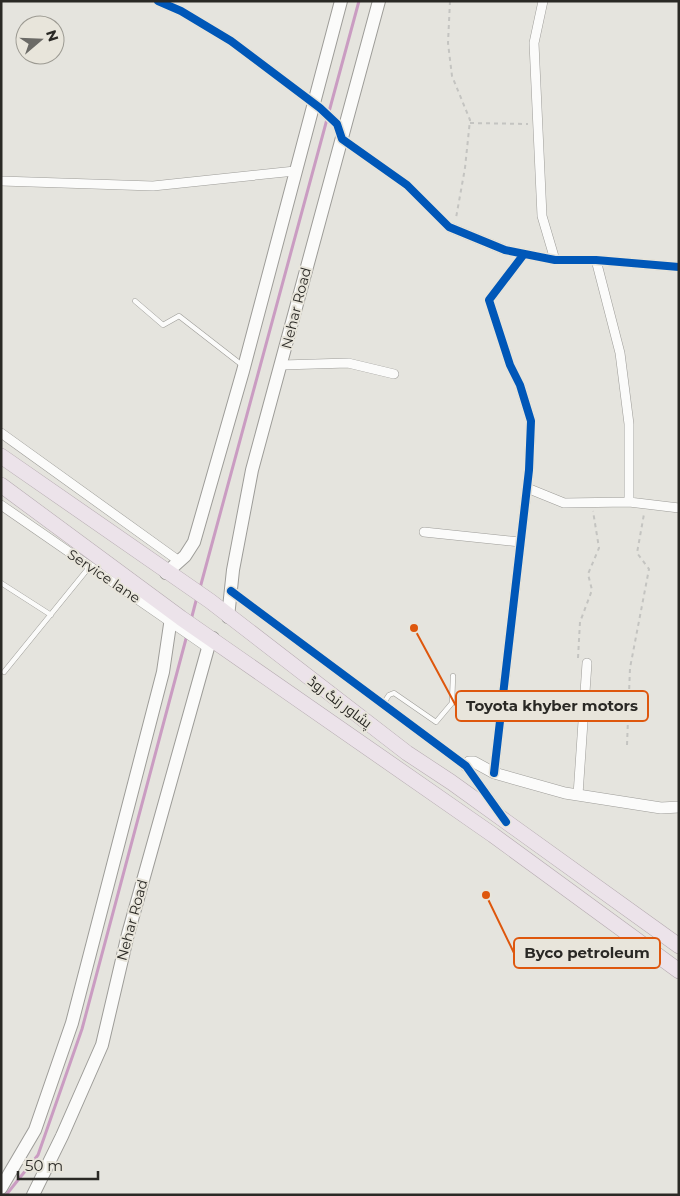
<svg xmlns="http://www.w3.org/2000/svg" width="680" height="1196" font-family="Montserrat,Cairo,sans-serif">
  <rect width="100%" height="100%" fill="#e5e4de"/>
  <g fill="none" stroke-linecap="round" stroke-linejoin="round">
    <path stroke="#ca9cc2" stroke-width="3" d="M200,588L359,1
      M191,620L197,597
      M6,1195L38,1155L82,1029L187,635"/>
    <g stroke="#9d9c98" stroke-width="5.5">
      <path id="service" d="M135,301L163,325L179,316L242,365
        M1,583L51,615
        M4,672L91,565
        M383,704L389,695L394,693L436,722L452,703L453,676"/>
    </g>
    <g stroke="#9d9c98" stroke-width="10">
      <path id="minor" d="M158,1L181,11L231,41L320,108L337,124L342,139L407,185L449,227L505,250L555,260H596L679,267
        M543,1L534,43L542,216L555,260
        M1,181L153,186L295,171
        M596,260L620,353L629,424V502
        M282,365L348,363L394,374
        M1,433L179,561
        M527,488L564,503L629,502L679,508
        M1,505L208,648
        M424,532L520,542
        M231,591L466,766L499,812
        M494,773L529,470L531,421L520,385L510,365L489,300L524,254
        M578,795L587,663"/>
    </g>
    <g stroke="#9d9c98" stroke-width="12">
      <path id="tertiary" d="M466,766L469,762H474L494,773L565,793L661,808L679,807"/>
    </g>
    <g stroke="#9d9c98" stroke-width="14">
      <path id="secondary" d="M166,573L185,556L194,542L243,371L341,1
        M228,617L233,570L252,470L379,1
        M1,1188L35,1130L72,1023L163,672L172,611
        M33,1195L62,1136L102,1045L128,934L208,648L213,638"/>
    </g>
    <g stroke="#b6abb1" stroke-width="16">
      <path id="trunk" d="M1,456L210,601L407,753L451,782L679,946
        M1,485L181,618L493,835L679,971"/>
    </g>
    <path stroke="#c4c4c1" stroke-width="2" stroke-dasharray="4 4" stroke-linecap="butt" d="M450,1L448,43L452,76L470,120L465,168L456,218
      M470,123L528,124
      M578,658L580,622L592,590L588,574L599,548L593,511
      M627,745L630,668L649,569L637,553L644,514"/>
    <use href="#service" stroke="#fbfbfa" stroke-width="4.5"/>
    <use href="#minor" stroke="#fbfbfa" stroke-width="9"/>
    <use href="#tertiary" stroke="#fbfbfa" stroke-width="11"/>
    <use href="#secondary" stroke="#fbfbfa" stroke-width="12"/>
    <use href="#trunk" stroke="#ece3ea" stroke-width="15"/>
    <g stroke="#e8e5db" stroke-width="11">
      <path id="cycleway" d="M158,1L181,11L231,41L320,108L337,124L342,139L407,185L449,227L505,250L555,260H596L679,267
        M231,591L466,766L506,822
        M494,773L529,470L531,421L520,385L510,365L489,300L524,254"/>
    </g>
    <use href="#cycleway" stroke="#0057b8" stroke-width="8"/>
  </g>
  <g text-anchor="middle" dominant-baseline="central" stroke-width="4" stroke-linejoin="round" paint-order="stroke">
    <g font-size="14" fill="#2a2925" stroke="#e8e5db">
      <text transform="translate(296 308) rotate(-76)">Nehar Road</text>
      <text transform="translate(104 576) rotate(34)">Service lane</text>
      <text transform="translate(340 702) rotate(37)">پشاور رنگ روڈ</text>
      <text transform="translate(132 920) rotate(-75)">Nehar Road</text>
    </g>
  </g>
  <path fill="none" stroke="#de570d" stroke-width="2" d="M414 628L456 706M486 895L514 953"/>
  <g fill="#de570d" stroke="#e8e5db" stroke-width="2">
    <circle cx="414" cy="628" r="5"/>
    <circle cx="486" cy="895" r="5"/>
  </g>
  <g fill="#e8e5db" stroke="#de570d" stroke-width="2">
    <rect x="456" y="691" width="192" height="30" rx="5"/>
    <rect x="514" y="938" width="146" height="30" rx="5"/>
  </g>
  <g font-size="15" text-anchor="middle" font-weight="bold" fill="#2a2925">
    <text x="552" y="711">Toyota khyber motors</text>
    <text x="587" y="958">Byco petroleum</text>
  </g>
  <rect width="680" height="1196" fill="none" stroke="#2a2925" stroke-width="5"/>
  <g transform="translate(40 40) rotate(71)"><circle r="24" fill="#e8e5db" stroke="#9c9a92"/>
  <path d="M0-4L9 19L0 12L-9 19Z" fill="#6b6a66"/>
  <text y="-8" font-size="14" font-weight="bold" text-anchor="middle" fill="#2a2925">N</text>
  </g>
  <path d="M18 1171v8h80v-8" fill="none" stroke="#2a2925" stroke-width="2.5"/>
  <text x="25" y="1171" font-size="15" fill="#2a2925" stroke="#e8e5db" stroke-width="4" paint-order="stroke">50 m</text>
</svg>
